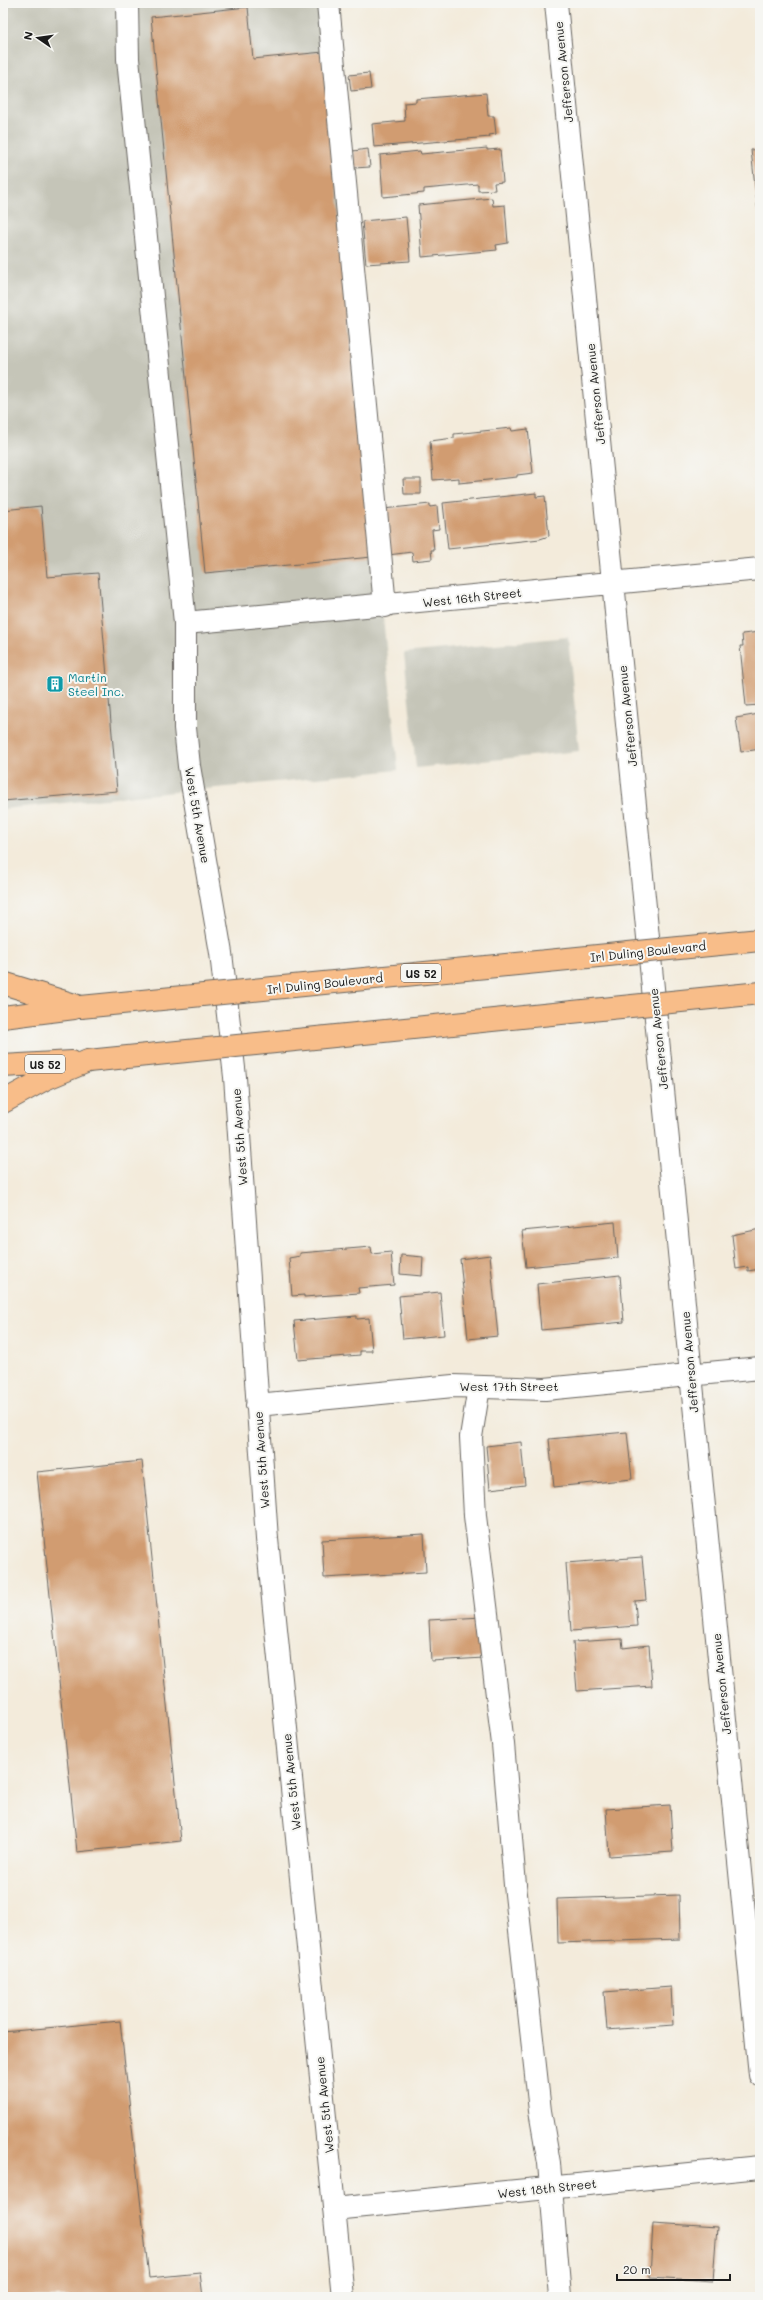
<svg xmlns="http://www.w3.org/2000/svg" width="763" height="2300" font-family="Mali,sans-serif">
  <rect width="100%" height="100%" fill="#f6f6f2"/>
  <filter id="ink" filterUnits="userSpaceOnUse"><feTurbulence type="fractalNoise" baseFrequency=".025" numOctaves="2"/><feDisplacementMap in="SourceGraphic" scale="8" xChannelSelector="R" yChannelSelector="G"/><feConvolveMatrix kernelMatrix="1 2 1 2 8 2 1 2 1" color-interpolation-filters="sRGB"/></filter>
  <filter id="wash" filterUnits="userSpaceOnUse"><feTurbulence type="fractalNoise" baseFrequency=".012" numOctaves="4" result="noise"/><feDisplacementMap in="SourceGraphic" scale="16" xChannelSelector="R" yChannelSelector="G"/><feGaussianBlur stdDeviation="0.9" result="paint"/><feColorMatrix in="noise" values="0 0 0 0 0 0 0 0 0 0 0 0 0 0 0 0 0 1.4 0 .05"/><feComposite in="paint" operator="in"/></filter>
  <g filter="url(#wash)">
    <rect width="100%" height="100%" fill="#f3ebdb"/>
    <path fill="#c5c5b8" d="M3,3H323L398,770L3,809Z
      M568,637L579,751L416,768L404,653Z"/>
    <g id="blocks">
      <path fill="#d19c71" d="M248,7L253,59L323,52L372,557L205,573L151,17Z
        M369,73L371,89L351,91L349,75Z
        M486,93L488,116H494L496,134L489,135L490,137L374,147L372,124L405,121L404,103L416,102V99Z
        M487,148V150L500,149L503,182L494,183L495,190L478,191V184L424,189V193L383,197L380,155L420,151L421,154Z
        M368,149L370,167L354,168L353,151Z
        M760,149V213H758L751,150Z
        M492,198L493,206L505,205L508,243L496,245L497,250L422,257L418,205Z
        M406,217L410,261L366,264L362,221Z
        M511,428L512,431L528,429L533,473L517,475V477L459,483V478L433,480L430,441L454,438V434Z
        M403,479H421V494H404Z
        M536,493V497L545,496L549,536L540,539L448,549L443,503Z
        M430,504V507L437,506L439,529L432,530L434,550H431L432,559L413,561L412,552L388,555L383,509Z
        M41,506L47,577L98,573L117,791L3,801V510Z
        M760,632V705L746,706L740,646H743L742,634Z
        M759,714L760,749L741,752L736,718Z
        M615,1222L618,1258L526,1267L522,1231Z
        M760,1229V1269L748,1271V1267L736,1269L732,1235Z
        M371,1247L372,1254L391,1252L394,1285L358,1288L359,1293L304,1297V1295L292,1296L289,1258L300,1256V1253Z
        M401,1255L423,1257L422,1276L400,1274Z
        M490,1255L498,1336L468,1339L460,1259Z
        M620,1275L624,1322L541,1330L537,1284Z
        M440,1292L444,1335L403,1339L399,1296Z
        M357,1316V1319L369,1318L372,1351H360V1355L298,1360L294,1321Z
        M627,1432L632,1479L554,1487L549,1439Z
        M521,1442L525,1485L490,1489L486,1446Z
        M142,1461L181,1841L77,1852L37,1472Z
        M424,1534L426,1572L324,1578L322,1540Z
        M642,1557L646,1600L635,1601L637,1626L571,1631L566,1563Z
        M482,1617L484,1658L431,1661L429,1620Z
        M622,1639L623,1648L649,1645L652,1686L577,1691L573,1642Z
        M670,1805L673,1852L609,1856L606,1809Z
        M679,1895L680,1939L558,1943L557,1899Z
        M671,1987L673,2025L607,2030L604,1992Z
        M120,2021L149,2278L200,2273L203,2297H3V2032Z
        M653,2223L717,2227L713,2281L650,2277Z"/>
    </g>
  </g>
  <g filter="url(#ink)">
    <use href="#blocks" fill-opacity="0" stroke="#67645f" stroke-width="1"/>
    <g fill="none" stroke-linecap="round" stroke-linejoin="round">
      <g stroke="#67645f" stroke-width="24">
        <path id="lane" d="M127,3L128,59L185,623
          M328,3L385,606
          M479,1387L471,1437L475,1516L503,1744L515,1885L540,2111L549,2163L560,2297"/>
      </g>
      <g stroke="#67645f" stroke-width="24">
        <path id="street" d="M556,3L760,2075
          M257,1405L453,1386L545,1389L760,1368
          M334,2209L760,2167
          M343,2297L267,1539L235,1077L221,953L189,766L185,728V623L760,569"/>
      </g>
      <g stroke="#67645f" stroke-width="24">
        <path id="highway" d="M3,983L81,1007
          M3,1017L74,1008
          M3,1066L72,1062
          M3,1102L45,1079L88,1061"/>
      </g>
      <use href="#lane" stroke="#fff" stroke-width="22"/>
      <use href="#street" stroke="#fff" stroke-width="22"/>
      <use href="#highway" stroke="#f8bd89" stroke-width="22"/>
      <g stroke="#67645f" stroke-width="24" stroke-linecap="butt">
        <path id="highway-bridge" d="M81,1007L760,940
          M88,1061L760,993"/>
      </g>
      <use href="#highway-bridge" stroke="#f8bd89" stroke-width="22"/>
    </g>
  </g>
  <defs>
    <g id="building-square" transform="scale(0.9)"><rect x="-9" y="-9" width="18" height="18" rx="4" fill="#0f9aa8" stroke="#f6f6f2"/><path d="M-4-6H4V6H1V3H-1V6H-4ZM-2.5-4.3h1.7v1.8h-1.7ZM.8-4.3h1.7v1.8H.8ZM-2.5-1h1.7V.8h-1.7ZM.8-1h1.7V.8H.8Z" fill="#fff"/></g>
  </defs>
  <g fill-rule="evenodd">
    <use href="#building-square" x="55" y="684"/>
  </g>
  <g text-anchor="middle" dominant-baseline="central" stroke-width="4" stroke-linejoin="round" paint-order="stroke">
    <g fill="#f6f6f2" stroke="#5d5d5c" stroke-width="1">
      <rect x="401" y="964" width="40" height="18" rx="3"/>
      <rect x="25" y="1055" width="40" height="18" rx="3"/>
    </g>
    <g font-size="11" font-weight="bold" fill="#1c1c1c">
      <text x="421" y="973">US 52</text>
      <text x="45" y="1064">US 52</text>
    </g>
    <g font-size="12" fill="#1c1c1c" stroke="#f6f6f2">
      <text transform="translate(563 72) rotate(-96)">Jefferson Avenue</text>
      <text transform="translate(595 394) rotate(-96)">Jefferson Avenue</text>
      <text transform="translate(472 597) rotate(-6)">West 16th Street</text>
      <text transform="translate(627 716) rotate(-96)">Jefferson Avenue</text>
      <text transform="translate(198 815) rotate(80)">West 5th Avenue</text>
      <text transform="translate(648 951) rotate(-6)">Irl Duling Boulevard</text>
      <text transform="translate(325 983) rotate(-6)">Irl Duling Boulevard</text>
      <text transform="translate(658 1039) rotate(-96)">Jefferson Avenue</text>
      <text transform="translate(239 1137) rotate(-94)">West 5th Avenue</text>
      <text transform="translate(689 1362) rotate(-95)">Jefferson Avenue</text>
      <text x="509" y="1386">West 17th Street</text>
      <text transform="translate(261 1460) rotate(-94)">West 5th Avenue</text>
      <text transform="translate(721 1684) rotate(-96)">Jefferson Avenue</text>
      <text transform="translate(291 1782) rotate(-96)">West 5th Avenue</text>
      <text transform="translate(324 2105) rotate(-96)">West 5th Avenue</text>
      <text transform="translate(547 2188) rotate(-6)">West 18th Street</text>
    </g>
    <g font-size="12" fill="#0d838f" stroke="#f6f6f2" text-anchor="start">
      <text x="68" y="677">Martin<tspan x="68" dy="14">Steel Inc.</tspan></text>
    </g>
  </g>
  <rect width="763" height="2300" fill="none" stroke="#f6f6f2" stroke-width="16"/>
  <g transform="translate(38 38) rotate(283)" stroke="#f6f6f2" stroke-width="3" paint-order="stroke">
  <path d="M0-3L7 15L0 10L-7 15Z" fill="#1c1c1c"/>
  <text y="-6" font-size="11" font-weight="bold" text-anchor="middle" fill="#1c1c1c">N</text>
  </g>
  <path d="M617 2274v6h113v-6" fill="none" stroke="#1c1c1c" stroke-width="2"/>
  <text x="623" y="2274" font-size="12" fill="#1c1c1c" stroke="#f6f6f2" stroke-width="3" paint-order="stroke">20 m</text>
</svg>
